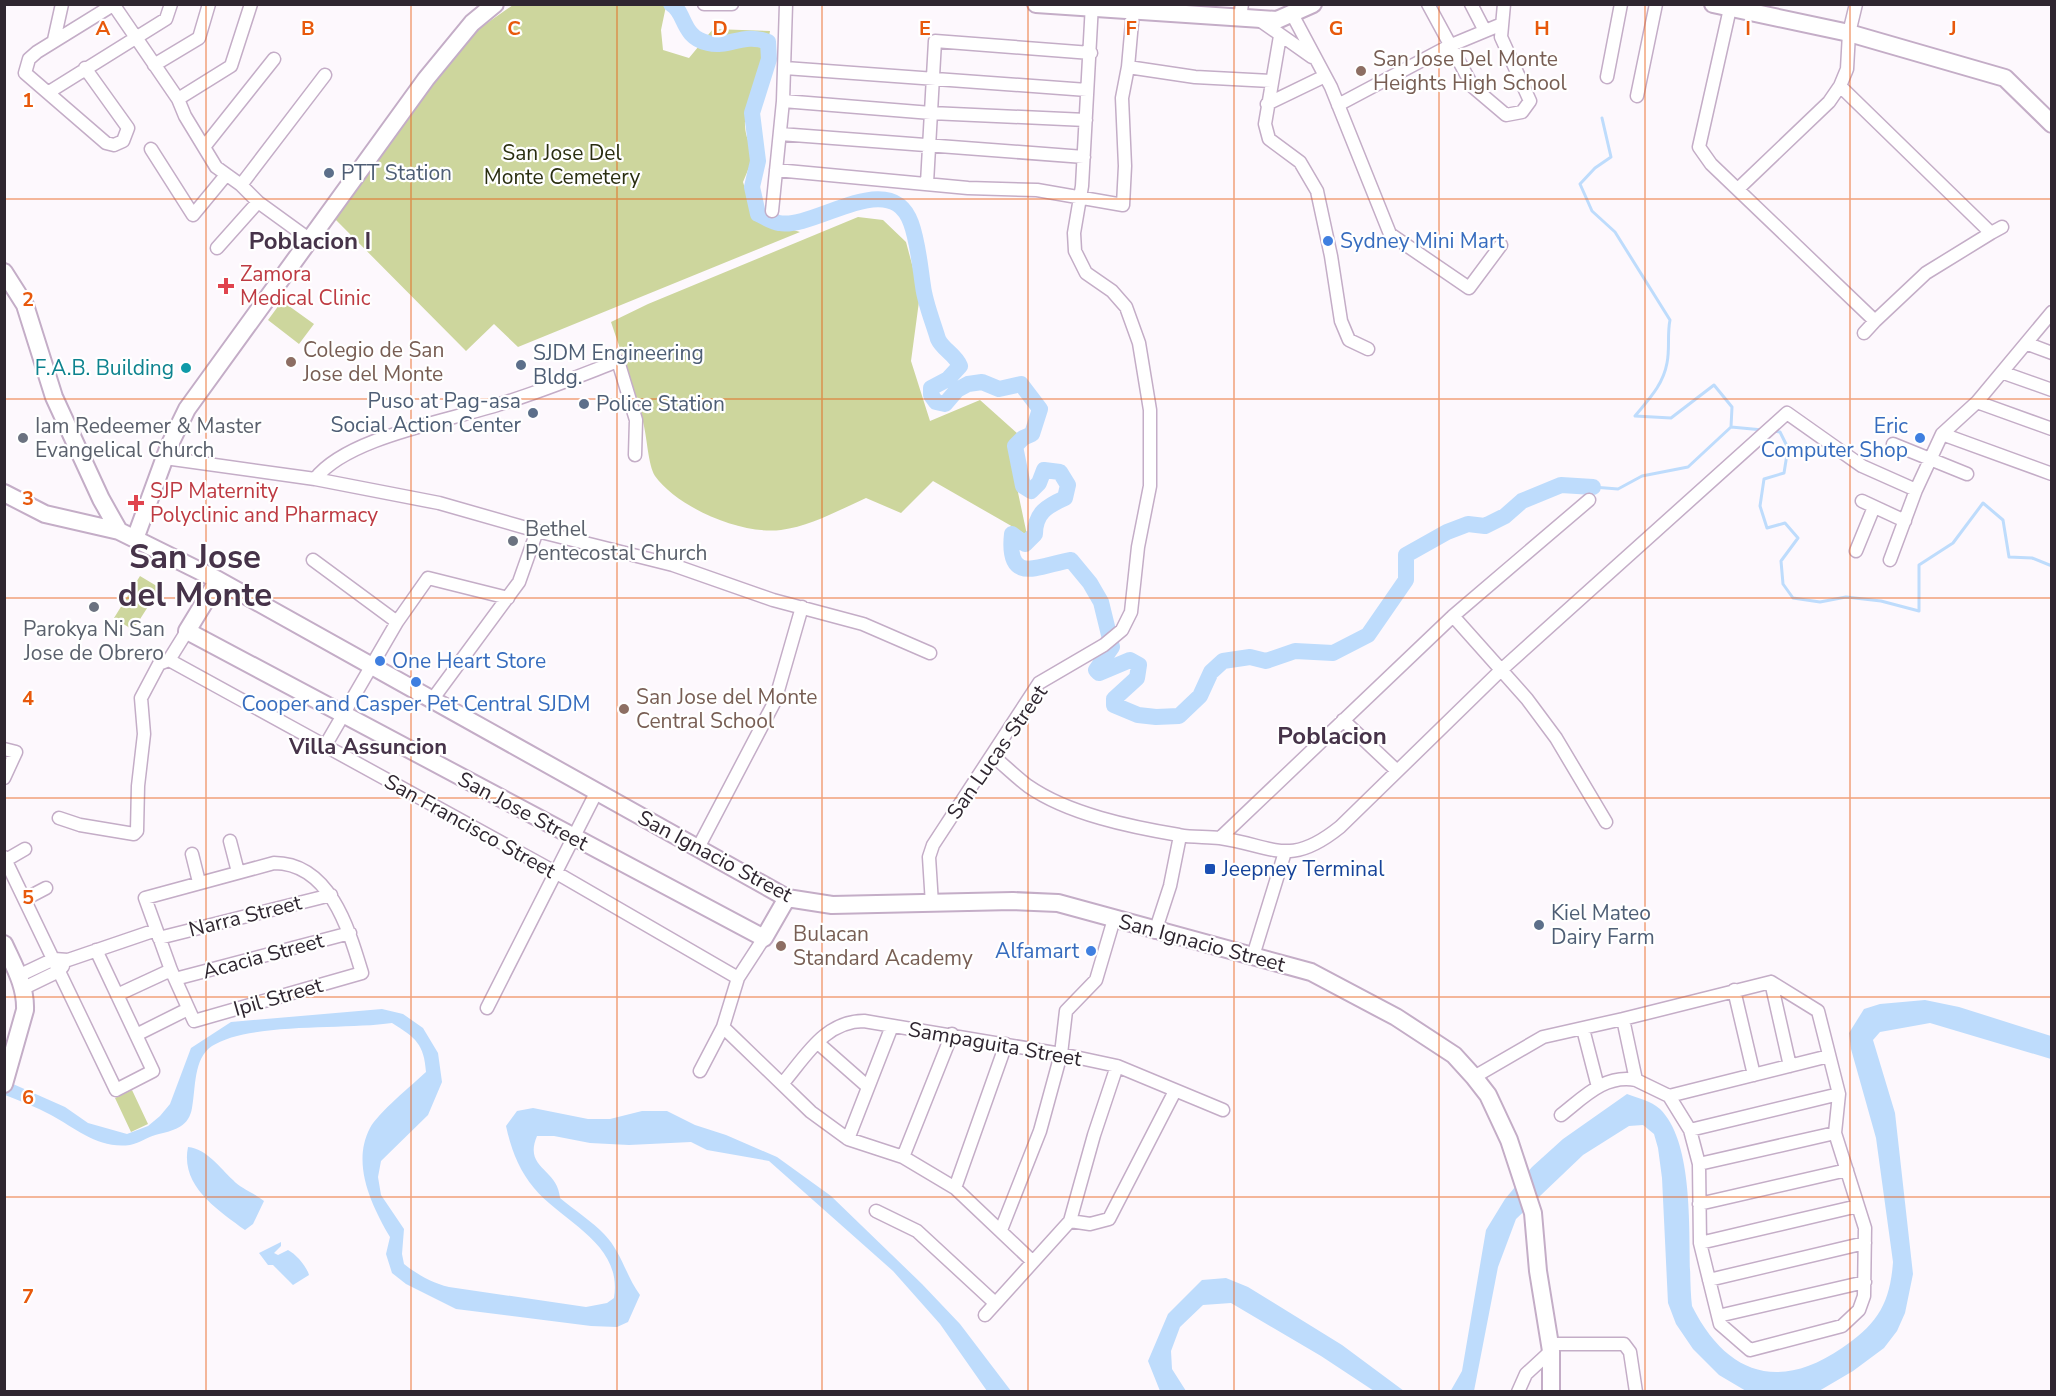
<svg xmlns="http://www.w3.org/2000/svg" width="2056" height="1396" font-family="'Nunito Sans',sans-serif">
  <rect width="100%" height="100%" fill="#fdf8fd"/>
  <path fill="#cdd69d" d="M513,5H663L666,6L661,30L663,50L689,58L713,29L770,31C768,40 768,51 765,60C754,91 732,121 755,153L743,182L754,218L800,232L518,347L494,324L466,351L334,218L451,59L480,28Z
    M858,217L883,220L906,242L920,294L911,361L930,421L980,400L1018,434L1009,450L1027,535L933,481L901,513L866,498C839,510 811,526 781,530C742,535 678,508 655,476C648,465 647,436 643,422C635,389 622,355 611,322L648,304Z
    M282,301L314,324L299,344L268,320Z
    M140,576L160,588L133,630L114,618Z
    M132,1090L148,1124L131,1132L115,1098Z"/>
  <path fill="#bedcfc" d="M1925,1000L1959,1007L2051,1036V1059L1930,1023L1880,1032L1873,1040L1895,1113L1913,1274L1905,1313L1897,1331L1884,1348L1853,1371L1819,1391H1746L1719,1375L1693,1349L1676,1324L1668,1303L1662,1178L1658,1148L1654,1134L1643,1125L1629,1126L1583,1155L1516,1219L1498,1267L1474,1391L1450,1392L1462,1371L1486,1230L1505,1199L1532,1167L1563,1139L1627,1094C1638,1098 1651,1101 1660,1109C1699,1148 1686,1254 1692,1306C1726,1374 1778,1392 1842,1348C1876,1325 1890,1305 1893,1262L1876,1138L1851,1049L1849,1033L1864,1009L1880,1004Z
    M382,1009L403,1014L423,1028L438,1053L442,1082L428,1115L381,1161L378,1177L381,1195L404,1229L402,1254L404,1264C418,1275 432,1283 449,1287L586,1307L607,1303L614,1298C623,1243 562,1222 534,1188C519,1170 511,1149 506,1126L517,1111L533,1108L588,1119H610L642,1111H667L695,1125L726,1135L777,1157L831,1196L922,1284L960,1324L1011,1391H987L940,1324L893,1271L769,1161L707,1150L691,1142L629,1145L590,1143L554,1136H537C523,1169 558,1168 560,1198C573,1209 594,1223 604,1234C621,1251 626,1276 640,1295L628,1322L617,1327L591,1326L456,1309L406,1284L392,1273L386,1254L390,1237C372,1206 351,1164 370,1128C378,1113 412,1085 426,1072C424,1044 416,1038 392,1023C346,1030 249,1022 212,1046C193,1059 196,1088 192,1108C189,1126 176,1130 159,1134C149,1136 140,1143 130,1145C98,1149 77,1129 51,1115C36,1107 20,1101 5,1095L4,1080L65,1107L88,1123L127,1134L148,1126L160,1116L170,1104L191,1048L231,1022Z
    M188,1147C207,1149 220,1168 233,1180C240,1188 254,1193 264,1201L253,1224L245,1230C218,1210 180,1186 188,1147Z
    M281,1242V1246L274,1253L278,1255L288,1250C296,1254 307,1267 309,1275L293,1285L273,1265H268L259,1253Z
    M1226,1278L1248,1287L1342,1345L1404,1391H1374L1321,1356L1231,1303L1203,1305L1180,1327L1171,1351L1172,1369L1186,1391H1160L1148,1361L1168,1314L1202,1280Z"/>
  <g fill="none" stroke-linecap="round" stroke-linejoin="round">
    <path stroke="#bedcfc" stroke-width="3" d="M1602,118L1611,157L1595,168L1580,184L1592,211L1615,232L1670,320C1667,334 1670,349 1667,363C1663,385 1649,399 1635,416L1671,418L1714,385L1732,407L1731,427L1763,430
      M1773,431L1780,432L1788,448L1784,473L1764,479L1760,506L1767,528L1785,523L1798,538L1781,561L1783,584L1793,598L1820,602L1846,597L1881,601L1919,611V565L1953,543L1983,503L2003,520L2009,557L2032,558L2052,566
      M1593,487L1618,489L1642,476L1688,467L1731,427"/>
    <path stroke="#bedcfc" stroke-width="16" d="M671,4C686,12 681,37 708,43C729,48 744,32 768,42L769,59L752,113L758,161L752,187L758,214C765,217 772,222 779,223C816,230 890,166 911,223C918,242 920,266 923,286C925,303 933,322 938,339C943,350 955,354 960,366L948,379L931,388V395L936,402L945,404L957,390L968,384L982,382L999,389L1021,384L1040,409L1032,434L1023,438L1015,446L1023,486L1031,491L1039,483L1044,470L1060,472L1068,485L1065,498C1047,506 1035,513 1035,534L1025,544L1012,534C1006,587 1040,565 1071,560L1090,583L1101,602L1112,647L1096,670L1099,673L1130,660L1139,665L1137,678L1114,699V705L1138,715L1156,717L1179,716L1200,696L1211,672L1223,661L1250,657L1266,661L1295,651L1333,653L1368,635L1406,580V555L1447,532L1468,524L1485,526L1505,516L1522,501L1561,485L1593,487"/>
    <g stroke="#c4adc7" stroke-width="15">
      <path id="street" d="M113,4L178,99L185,116L216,167L241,185L258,202L309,239
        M704,4H732
        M1428,4L1473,87L1506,115L1522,112L1530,101L1501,37L1504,4
        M1471,4L1485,31
        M1731,4L1699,147L1711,164L1875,321L1926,273L1991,233L1840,86L1847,69L1849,33L1856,4
        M1292,14L1331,87L1390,234L1469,288L1501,245
        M1240,18L1242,4
        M1258,19L1312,57
        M1280,36L1265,124L1269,139L1300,162L1317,191L1331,256L1341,321L1349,340L1368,349
        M54,40L62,4
        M154,65L199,38L209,4
        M1128,67L1195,77L1271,81
        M85,68L128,128L123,141L114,145L106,143L25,73L29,59L37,52L113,5
        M785,68L1087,90
        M1607,77L1621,4
        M49,92L166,19L171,4
        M1637,96L1656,4
        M178,99L231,66L251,4
        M783,101L931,113L1086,120
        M1267,104L1325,76
        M1338,105L1449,46L1502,24
        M780,134L1084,157
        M204,147L274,59
        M151,149L193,215L226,175
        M776,170L968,188L1037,190L1123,205L1125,166L1122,98L1128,67L1133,11
        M927,183L935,41L1091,53
        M241,185L325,75
        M1739,188L1829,102L1840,86
        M772,211L783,101L786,4
        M1991,233L2002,227
        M217,248L258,202
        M1864,333L1875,321
        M2028,344L2052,353
        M2004,373L2052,390
        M1977,402L2052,312
        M1942,434L2052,474
        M1893,444L1967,474
        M165,458L315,479L439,503L537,531L673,565L773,600L863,624L930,653
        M315,479C347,437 449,421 500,404C540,392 579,376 618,361L636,420L635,455
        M1916,490L1942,434L1977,402L2052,429
        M1862,501L1905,521
        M1856,551L1874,507
        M313,560L397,622
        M1453,616L1527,699L1556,738L1606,822
        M169,660L555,872L738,978
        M169,660L187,631
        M432,700L519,582L537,531
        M1343,720L1396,770
        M325,746L397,622L428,578L508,598
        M4,749L16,752L4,778
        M993,756C1005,766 1016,777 1028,786C1068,814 1131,827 1179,835C1193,838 1207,836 1220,838C1274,846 1289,868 1340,827L1500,671L1787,413L1862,466L1916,490L1890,560
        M59,818L80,825L134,834L137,831L138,786L144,734L141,698L159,664L169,660
        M1220,838L1453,616L1589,500
        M230,841L238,872
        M698,848L775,701L802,607
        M192,854L199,882
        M4,857L116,1090L153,1071L96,950
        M6,860L25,849
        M274,863C330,863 349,930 362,973L194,1021L171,970L145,898Z
        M25,899L46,888
        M932,904L929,857L933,845L1039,683L1104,645L1122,630L1131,612L1138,547L1150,486V410L1139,343L1126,307L1112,291L1086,273L1075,251L1074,233L1082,186L1092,4
        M1155,932L1170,886L1180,836
        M159,938L331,895
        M1253,956L1285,852
        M18,976L54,959L68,960L156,930
        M175,979L350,933
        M1771,982L1790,1066
        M24,988L59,971L63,966
        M1734,990L1754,1075
        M117,995L171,970
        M487,1008L597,791
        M723,1027L811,1112L848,1139L903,1157L955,1188L1032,1261
        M1583,1029L1598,1087
        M136,1035L188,1009
        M818,1043L868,1087
        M700,1071L723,1027L738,978L764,938
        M1474,1077L1543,1037L1623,1019L1636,1080L1669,1096L1690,1130L1699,1164L1700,1243L1720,1324L1750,1350L1842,1326L1859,1310L1864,1296L1865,1228L1835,1133L1839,1094L1818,1011L1771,982L1623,1019
        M783,1083C806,1056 825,1021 864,1021L1061,1054L1117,1066L1223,1110
        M1669,1096L1829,1056
        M1561,1115C1584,1097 1605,1074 1636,1080
        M1690,1130L1839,1094
        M848,1139L892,1026
        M903,1157L952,1034
        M1699,1164L1835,1133
        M955,1188L1006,1044
        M1699,1204L1847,1170
        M876,1211L917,1231L995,1303
        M1070,1221L1090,1224L1109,1219L1175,1091
        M1001,1230L1040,1131L1061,1054L1066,1011L1096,980L1114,919
        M1700,1243L1858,1206
        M1709,1280L1865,1243
        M985,1315L1070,1221L1094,1135L1117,1066
        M1718,1316L1865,1282
        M1550,1344H1624L1630,1352L1636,1392
        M1518,1392L1526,1374L1551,1351"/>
    </g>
    <g stroke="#c4adc7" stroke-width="20">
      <path id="secondary" d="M1036,4L1277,20L1313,4
        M1713,4L1849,33L2005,78L2052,124
        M4,272L25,305L54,397L101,499L119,531
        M4,493L45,514L119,531L218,580L787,898L832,905L1013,901L1058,903L1311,972L1396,1017L1454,1055L1474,1077L1488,1095L1509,1140L1533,1213L1538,1271L1551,1351V1392
        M135,539L169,446L187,409L426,79L472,23L495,4
        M218,580L187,631L764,938L787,898
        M4,944C14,966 26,986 25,1010L4,1084"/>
    </g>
    <use href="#street" stroke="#fff" stroke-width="12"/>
    <use href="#secondary" stroke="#fff" stroke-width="16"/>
  </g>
  <path fill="none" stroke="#e8590c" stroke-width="1.5" stroke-opacity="0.55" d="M206,4V1392M411,4V1392M617,4V1392M822,4V1392M1028,4V1392M1234,4V1392M1439,4V1392M1645,4V1392M1850,4V1392M4,199H2052M4,399H2052M4,598H2052M4,798H2052M4,997H2052M4,1197H2052"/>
  <g fill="#8d6e63" stroke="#fff" stroke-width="2">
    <circle cx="1361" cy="71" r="6"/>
    <circle cx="291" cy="362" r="6"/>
    <circle cx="624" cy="709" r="6"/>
    <circle cx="781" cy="946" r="6"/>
  </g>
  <g fill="#5c6f8a" stroke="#fff" stroke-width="2">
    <circle cx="329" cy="173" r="6"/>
    <circle cx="521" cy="365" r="6"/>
    <circle cx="584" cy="404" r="6"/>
    <circle cx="533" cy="413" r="6"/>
    <circle cx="1539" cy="925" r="6"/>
  </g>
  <g fill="#3f7fe0" stroke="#fff" stroke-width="2">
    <circle cx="1328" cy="241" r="6"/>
    <circle cx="1920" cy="438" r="6"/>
    <circle cx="380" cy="661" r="6"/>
    <circle cx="416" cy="682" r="6"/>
    <circle cx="1091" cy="951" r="6"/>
  </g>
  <g fill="#e0444e" stroke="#fff" stroke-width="2">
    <path d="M223 277h6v6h6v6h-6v6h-6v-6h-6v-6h6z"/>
    <path d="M133 494h6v6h6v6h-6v6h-6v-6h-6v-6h6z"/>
  </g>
  <circle fill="#0f9aa8" stroke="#fff" stroke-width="2" cx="186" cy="368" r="6"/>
  <g fill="#6b7280" stroke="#fff" stroke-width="2">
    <circle cx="23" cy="438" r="6"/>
    <circle cx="513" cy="541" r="6"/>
    <circle cx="94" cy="607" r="6"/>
  </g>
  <rect fill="#1a4fb4" stroke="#fff" stroke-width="2" x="1204" y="863" width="12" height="12" rx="3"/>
  <g text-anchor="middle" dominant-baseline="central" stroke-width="4.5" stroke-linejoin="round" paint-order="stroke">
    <g font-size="21" fill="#785e54" stroke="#fff" text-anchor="start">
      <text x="1373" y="59">San Jose Del Monte<tspan x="1373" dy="24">Heights High School</tspan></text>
      <text x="303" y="350">Colegio de San<tspan x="303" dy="24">Jose del Monte</tspan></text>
      <text x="636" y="697">San Jose del Monte<tspan x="636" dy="24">Central School</tspan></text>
      <text x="793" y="934">Bulacan<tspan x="793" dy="24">Standard Academy</tspan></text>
    </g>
    <g font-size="21" fill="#2a2e10" stroke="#fff">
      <text x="562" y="153">San Jose Del<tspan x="562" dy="24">Monte Cemetery</tspan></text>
    </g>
    <g font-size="21" fill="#4e5e75" stroke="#fff" text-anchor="start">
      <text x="341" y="173">PTT Station</text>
      <text x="533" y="353">SJDM Engineering<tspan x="533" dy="24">Bldg.</tspan></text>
      <text x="521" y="401" text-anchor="end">Puso at Pag-asa<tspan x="521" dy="24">Social Action Center</tspan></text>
      <text x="596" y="404">Police Station</text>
      <text x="1551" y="913">Kiel Mateo<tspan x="1551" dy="24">Dairy Farm</tspan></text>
    </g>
    <g font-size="21" fill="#366cbe" stroke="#fff" text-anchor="start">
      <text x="1340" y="241">Sydney Mini Mart</text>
      <text x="1908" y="426" text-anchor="end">Eric<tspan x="1908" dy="24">Computer Shop</tspan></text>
      <text x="392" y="661">One Heart Store</text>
      <text x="416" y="704" text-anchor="middle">Cooper and Casper Pet Central SJDM</text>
      <text x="1079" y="951" text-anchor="end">Alfamart</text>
    </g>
    <g font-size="21" fill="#be3a42" stroke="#fff" text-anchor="start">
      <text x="240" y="274">Zamora<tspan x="240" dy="24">Medical Clinic</tspan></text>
      <text x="150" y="491">SJP Maternity<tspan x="150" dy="24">Polyclinic and Pharmacy</tspan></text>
    </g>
    <g font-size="21" fill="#0d838f" stroke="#fff" text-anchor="end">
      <text x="174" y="368">F.A.B. Building</text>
    </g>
    <g font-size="21" fill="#5b616d" stroke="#fff" text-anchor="start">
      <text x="35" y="426">Iam Redeemer &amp; Master<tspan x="35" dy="24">Evangelical Church</tspan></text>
      <text x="525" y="529">Bethel<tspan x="525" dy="24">Pentecostal Church</tspan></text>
      <text x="94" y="629" text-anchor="middle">Parokya Ni San<tspan x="94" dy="24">Jose de Obrero</tspan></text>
    </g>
    <g font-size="21" fill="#2f2630" stroke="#fff">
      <text transform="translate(997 752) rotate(-55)">San Lucas Street</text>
      <text transform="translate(523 811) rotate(28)">San Jose Street</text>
      <text transform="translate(470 826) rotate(29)">San Francisco Street</text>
      <text transform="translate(715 856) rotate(28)">San Ignacio Street</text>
      <text transform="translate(245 916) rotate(-14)">Narra Street</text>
      <text transform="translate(1202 943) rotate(15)">San Ignacio Street</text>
      <text transform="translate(263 956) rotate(-15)">Acacia Street</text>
      <text transform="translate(278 997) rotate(-16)">Ipil Street</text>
      <text transform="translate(995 1044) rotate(10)">Sampaguita Street</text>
    </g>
    <g font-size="21" fill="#164399" stroke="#fff" text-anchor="start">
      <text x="1222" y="869">Jeepney Terminal</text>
    </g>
    <g font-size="22" font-weight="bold" fill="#463349" stroke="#fff">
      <text x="368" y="747">Villa Assuncion</text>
    </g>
    <g font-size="24" font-weight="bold" fill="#463349" stroke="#fff">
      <text x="310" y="241">Poblacion I</text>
      <text x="1332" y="736">Poblacion</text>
    </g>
    <g font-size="33" font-weight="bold" fill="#463349" stroke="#fff">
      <text x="195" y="557">San Jose<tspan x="195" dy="38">del Monte</tspan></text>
    </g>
  </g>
  <g font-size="20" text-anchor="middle" font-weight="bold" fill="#e8590c" stroke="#fff" stroke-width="4.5" stroke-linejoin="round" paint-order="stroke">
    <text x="103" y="35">A</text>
    <text x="308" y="35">B</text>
    <text x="514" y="35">C</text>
    <text x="720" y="35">D</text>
    <text x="925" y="35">E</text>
    <text x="1131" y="35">F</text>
    <text x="1336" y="35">G</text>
    <text x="1542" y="35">H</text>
    <text x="1748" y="35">I</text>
    <text x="1953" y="35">J</text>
    <text x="28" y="107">1</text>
    <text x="28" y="306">2</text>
    <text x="28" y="505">3</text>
    <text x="28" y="705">4</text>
    <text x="28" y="904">5</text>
    <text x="28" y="1104">6</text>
    <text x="28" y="1303">7</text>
  </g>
  <rect width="2056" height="1396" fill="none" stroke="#2f2630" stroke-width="12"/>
</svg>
